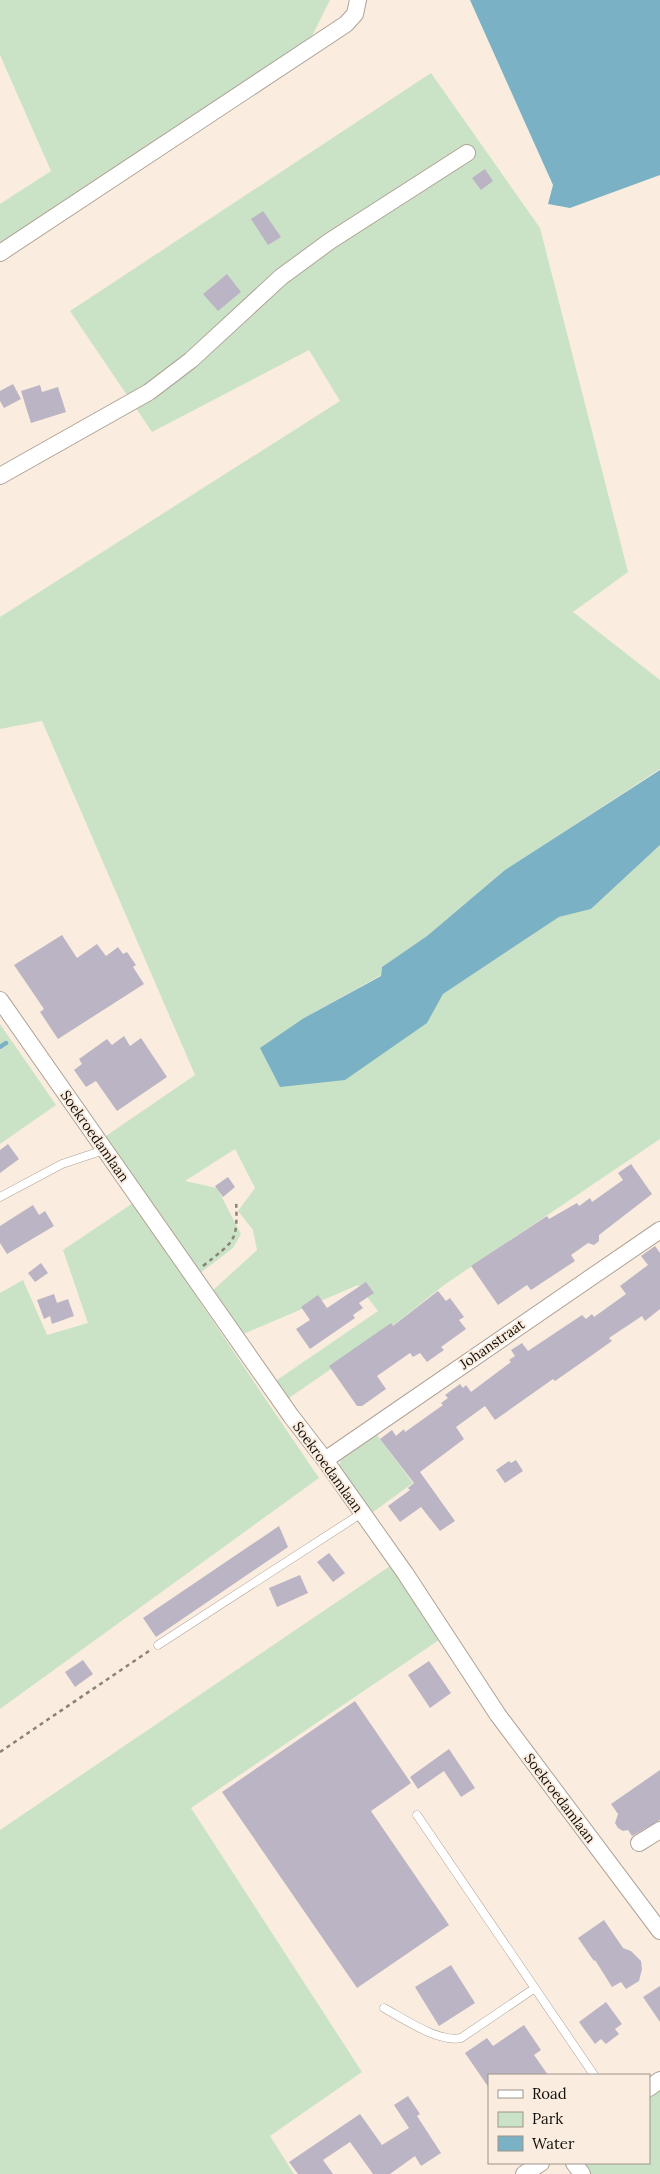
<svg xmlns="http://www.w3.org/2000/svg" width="660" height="2174" font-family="Lora,serif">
  <rect width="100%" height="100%" fill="#faeddf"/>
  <path fill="#cae3c6" d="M0,0H330L310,40L0,244V204L51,171L0,55Z
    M431,73L540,228L628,572L573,612L660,680V769L505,870L427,936L382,967L381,975L304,1018L426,1023L443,994L559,917L591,909L660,845V1139L444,1285L389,1329L286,1400L274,1382L378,1311L358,1285L241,1335L211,1292L257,1250L253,1230L238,1211L255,1188L235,1149L185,1181L217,1188L241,1234L233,1248L199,1274L103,1138L195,1075L42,721L0,729V617L340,401L309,350L152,432L70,311Z
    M0,1024L56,1105L0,1144Z
    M133,1203L319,1478L0,1709V1293L23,1280L47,1335L88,1323L63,1250Z
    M374,1431L413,1483L369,1515L339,1467L342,1456Z
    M390,1566L439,1640L191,1808L362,2072L270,2136L294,2174H0V1830Z
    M660,2089V2174H590L582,2163H649V2097Z"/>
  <path fill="#7ab1c4" d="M470,0H660V175L570,208L548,204L553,185Z
    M660,770V845L591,909L559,917L443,994L427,1023L345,1080L280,1087L260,1048L304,1018L381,976L382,967L427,936L505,870Z"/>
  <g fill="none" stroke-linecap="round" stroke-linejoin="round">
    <path stroke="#7ab1c4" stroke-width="4.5" d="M0,1047L6,1043"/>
  </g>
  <path fill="#bbb4c4" d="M485,169L493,181L481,190L472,178Z
    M263,211L281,237L268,245L251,219Z
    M227,274L241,292L218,311L203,294Z
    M13,384L21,399L4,408L0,401V391Z
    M40,385L42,392L58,387L66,412L31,423L21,391Z
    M62,935L77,958L97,944L106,956L118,947L123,954L127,952L136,965L133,967L144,984L58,1039L40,1012L44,1009L14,965Z
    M124,1036L130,1046L141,1038L167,1077L117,1111L96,1081L86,1087L74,1070L82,1064L79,1059L107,1039L112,1045Z
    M8,1144L19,1159L0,1173V1150Z
    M631,1164L652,1194L599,1235V1241L594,1245L588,1243L571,1255L575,1261L531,1290L527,1285L498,1305L471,1266L547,1216L549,1219L577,1203L579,1206L590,1198L592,1202L623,1180L618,1173Z
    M228,1177L235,1187L223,1197L215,1186Z
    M33,1205L39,1215L45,1211L54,1226L7,1254L0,1243V1226Z
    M655,1246L660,1253V1309L645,1321L642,1316L609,1338L612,1341L588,1358L555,1381L553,1379L495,1420L485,1406L456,1427L464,1439L420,1472L455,1521L440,1531L421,1507L400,1522L388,1506L410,1490L408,1488L414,1483L380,1439L392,1430L396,1436L404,1429L405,1432L443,1405L441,1403L448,1398L445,1395L460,1384L463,1388L466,1385L471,1392L511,1362L509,1360L515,1356L511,1350L522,1343L528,1351L582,1315L586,1319L592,1314L594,1317L626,1294L620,1286L648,1265L641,1256Z
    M41,1263L48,1273L35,1282L28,1273Z
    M366,1282L374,1293L359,1303L363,1308L353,1315L355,1318L310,1349L296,1329L310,1320L301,1307L318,1295L327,1308Z
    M438,1291L446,1301L450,1298L464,1317L459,1320L466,1329L441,1347L444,1350L427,1362L420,1353L413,1357L410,1353L377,1376L386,1389L362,1406H357L329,1366L391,1323L393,1326Z
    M54,1294L57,1303L68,1299L74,1316L52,1324L50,1316L44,1319L37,1300Z
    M516,1460L523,1471L505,1483L496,1470L509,1461L511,1463Z
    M279,1526L288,1547L156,1637L143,1618Z
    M329,1553L345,1573L333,1582L317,1562Z
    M300,1575L308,1593L277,1607L269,1588Z
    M83,1660L93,1674L75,1687L65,1672Z
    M429,1661L451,1693L430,1708L408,1675Z
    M355,1701L411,1783L371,1811L449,1925L357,1988L222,1792Z
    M449,1749L475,1788L461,1797L444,1771L418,1789L410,1777Z
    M660,1770V1820L632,1836L628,1830L623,1831L618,1828L615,1823L618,1814L611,1804Z
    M604,1920L623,1948L631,1951L641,1961L642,1969L639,1981L626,1989L621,1982L612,1987L595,1960L594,1961L578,1938Z
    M451,1965L475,2003L439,2026L415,1987Z
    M660,1986V2022L643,1997Z
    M606,2002L622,2024L615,2029L619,2034L606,2044L601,2039L595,2044L579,2022Z
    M524,2025L541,2050L534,2055L548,2075H489V2088L465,2053L487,2038L493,2046Z
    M408,2096L420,2114L417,2116L441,2153L421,2166L415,2156L390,2174H373L350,2142L323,2160L333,2174H298L289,2162L360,2114L382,2145L409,2128L394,2105Z"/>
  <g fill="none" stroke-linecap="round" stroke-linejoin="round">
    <g stroke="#afa396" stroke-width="9">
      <path id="lane" d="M0,1197L62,1164L104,1150
        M158,1645L362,1513
        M417,1815L594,2075
        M384,2008C404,2019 439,2043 461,2038L535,1988"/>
    </g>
    <g stroke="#afa396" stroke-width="18">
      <path id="street" d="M0,253L346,24L355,14L358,0
        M0,476L149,392L191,360L281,277L330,241L467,153
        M0,1000L291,1416L325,1460L405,1573L498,1715L660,1931
        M325,1460L660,1230
        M639,1843L660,1830
        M649,2088L660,2080
        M574,2163L582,2174
        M524,2174L541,2163"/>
    </g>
    <path stroke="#8a8177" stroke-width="2.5" stroke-dasharray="4 4" stroke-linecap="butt" d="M203,1266C235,1240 238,1243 236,1200
      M0,1752L149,1651"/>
    <use href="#lane" stroke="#fff" stroke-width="8"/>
    <use href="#street" stroke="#fff" stroke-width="16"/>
  </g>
  <g text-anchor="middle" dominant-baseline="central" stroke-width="4" stroke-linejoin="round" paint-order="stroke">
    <g font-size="14" fill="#120e09" stroke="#faeddf">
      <text transform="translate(95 1136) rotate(55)">Soekroedamlaan</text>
      <text transform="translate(492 1344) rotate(-35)">Johanstraat</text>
      <text transform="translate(328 1467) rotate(54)">Soekroedamlaan</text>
      <text transform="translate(560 1798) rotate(53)">Soekroedamlaan</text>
    </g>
  </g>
  <rect x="488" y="2074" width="162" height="90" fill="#faeddf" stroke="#9d9489"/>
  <rect x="498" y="2090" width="25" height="8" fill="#ffffff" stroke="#9d9489"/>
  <text x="532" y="2099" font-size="15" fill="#120e09">Road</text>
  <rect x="498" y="2112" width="25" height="15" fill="#cae3c6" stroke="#9d9489"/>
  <text x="532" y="2124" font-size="15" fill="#120e09">Park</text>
  <rect x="498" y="2136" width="25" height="15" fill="#7ab1c4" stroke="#9d9489"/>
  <text x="532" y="2149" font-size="15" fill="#120e09">Water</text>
</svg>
